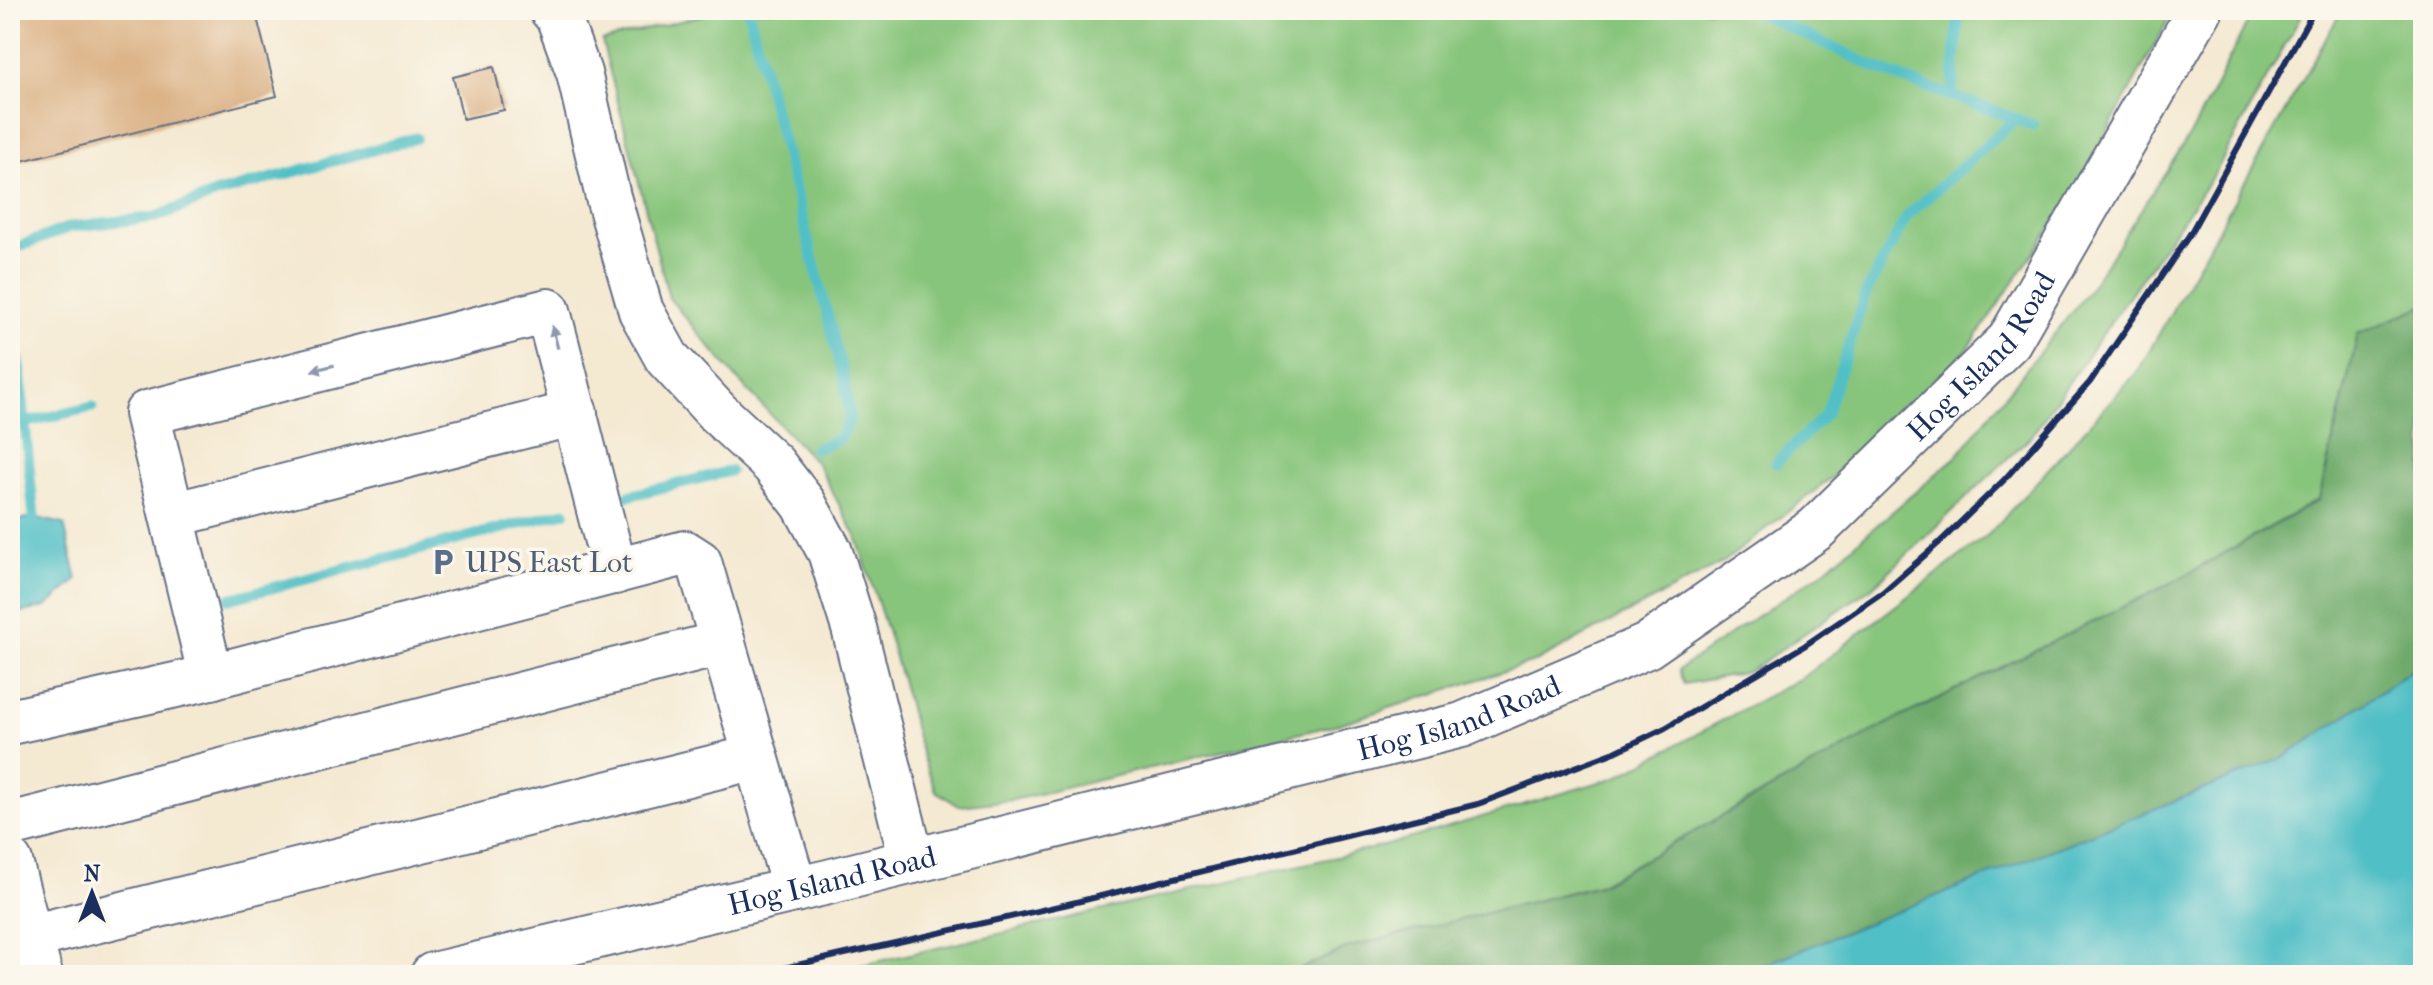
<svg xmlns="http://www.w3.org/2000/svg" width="2433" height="985" font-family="'IM FELL French Canon',serif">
  <rect width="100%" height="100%" fill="#fbf7ec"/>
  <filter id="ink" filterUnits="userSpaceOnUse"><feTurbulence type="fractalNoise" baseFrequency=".0125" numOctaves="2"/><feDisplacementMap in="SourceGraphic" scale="16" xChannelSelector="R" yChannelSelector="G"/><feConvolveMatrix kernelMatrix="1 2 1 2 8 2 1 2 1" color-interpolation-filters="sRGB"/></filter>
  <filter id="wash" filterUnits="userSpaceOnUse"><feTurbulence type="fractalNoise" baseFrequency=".006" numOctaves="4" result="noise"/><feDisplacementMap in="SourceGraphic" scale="32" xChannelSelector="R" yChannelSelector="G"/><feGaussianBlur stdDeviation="1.8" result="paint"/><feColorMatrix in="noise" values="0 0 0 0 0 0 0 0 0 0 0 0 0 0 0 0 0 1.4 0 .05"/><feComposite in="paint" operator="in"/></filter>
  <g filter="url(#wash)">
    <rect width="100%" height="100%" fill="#f4e9d1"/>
    <path fill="#88c57b" stroke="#527a6c" stroke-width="2" d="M707,10H2174L2069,201L1967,350L1860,455L1724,562L1537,661L1339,724L1013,800L959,806L936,791L923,759L891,643L856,536L818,465L738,380L669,298L602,41L707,14Z
      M2254,10H2304L2215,173L2032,435L1874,586L1748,672L1684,684L1678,670L1825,570L1957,456L2086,294L2193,130Z
      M2342,10H2423V306L2358,334L2319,499L2177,580L1887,724L1598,885L1350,947L1287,975H818L1384,846L1617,777L1803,677L1989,534L2138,371Z"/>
    <path fill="#6eaa6b" stroke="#446c64" stroke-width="2" d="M2423,306V663L2285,757L1738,975H1287L1350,947L1599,885L1887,724L2177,580L2319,500L2358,334Z"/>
    <path fill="#51bfc6" stroke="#367792" stroke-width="2" d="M34,517L64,524L77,580L46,607L10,615V522Z
      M2423,663V975H1738L2285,757Z"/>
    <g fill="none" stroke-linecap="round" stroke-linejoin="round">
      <path stroke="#51bfc6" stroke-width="11" d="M748,10L844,378L850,419L839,439L815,449
        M1752,10L1890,74L2033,125
        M1952,96L1959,10
        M10,250L70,227L156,217L218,193L416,138
        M10,342L19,362L34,517L33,530
        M24,423L92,407
        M1776,463L1826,414L1866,293L1907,216L2016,119
        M628,496L730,471
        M229,599L565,512"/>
    </g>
    <g id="blocks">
      <path fill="#dbb387" d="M10,10H255L277,96L10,164Z
        M494,67L504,110L463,119L453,77Z"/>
    </g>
  </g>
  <g filter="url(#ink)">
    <use href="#blocks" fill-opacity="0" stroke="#677086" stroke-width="2"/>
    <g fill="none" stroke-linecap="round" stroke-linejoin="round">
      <g stroke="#677086" stroke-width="48">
        <g id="minor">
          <path d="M552,10L558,16L579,73L608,197L641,311L667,358L718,413L773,464L804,504L830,552L854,628L912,861"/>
          <path d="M172,515L575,413"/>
          <path d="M211,677L147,413L548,311L615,572"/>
          <path d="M10,722L198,680L685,553L699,562L795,890"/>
          <path d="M10,825L723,643"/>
          <path d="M10,862L40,975"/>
          <path d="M10,942L756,757"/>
          <path id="s1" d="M433,975L828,882L1462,725L1647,646L1816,529L2009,341L2200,10"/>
        </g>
      </g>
      <use href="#minor" stroke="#fff" stroke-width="44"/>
      <path stroke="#1b2f5e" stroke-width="6" d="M752,975L1068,904L1478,804L1615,752L1665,728L1804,646L1883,592L1940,542L2004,480L2090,382L2190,234L2314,10"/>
    </g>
    <defs><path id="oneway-solid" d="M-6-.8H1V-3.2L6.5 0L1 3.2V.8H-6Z" transform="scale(2)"/></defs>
    <g fill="#8d97ae">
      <use href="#oneway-solid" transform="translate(555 337) rotate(-104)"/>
      <use href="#oneway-solid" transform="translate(323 368) rotate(166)"/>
    </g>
  </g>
  <defs>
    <g id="parking-bare" transform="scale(2.16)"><path d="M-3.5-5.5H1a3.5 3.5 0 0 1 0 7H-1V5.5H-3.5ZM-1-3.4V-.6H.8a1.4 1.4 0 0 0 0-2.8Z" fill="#5c6f8a" stroke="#fbf7ec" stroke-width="2.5" paint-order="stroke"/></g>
  </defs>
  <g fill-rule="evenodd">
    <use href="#parking-bare" x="443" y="562"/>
  </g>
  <g text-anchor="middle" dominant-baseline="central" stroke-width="7" stroke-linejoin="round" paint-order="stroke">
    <g font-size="30" fill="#1b2f5e" stroke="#fbf7ec">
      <text stroke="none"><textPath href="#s1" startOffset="1706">Hog Island Road</textPath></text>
      <text stroke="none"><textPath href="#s1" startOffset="1058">Hog Island Road</textPath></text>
      <text stroke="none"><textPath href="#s1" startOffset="410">Hog Island Road</textPath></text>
    </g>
    <g font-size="30" fill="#4e5e75" stroke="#fbf7ec" text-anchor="start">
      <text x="465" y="562">UPS East Lot</text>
    </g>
  </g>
  <rect width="2433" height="985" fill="none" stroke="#fbf7ec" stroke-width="40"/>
  <g transform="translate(92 893)" stroke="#fbf7ec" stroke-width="6" paint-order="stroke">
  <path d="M0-6L14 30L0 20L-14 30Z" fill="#1b2f5e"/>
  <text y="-12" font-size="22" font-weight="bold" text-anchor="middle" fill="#1b2f5e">N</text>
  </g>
</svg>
